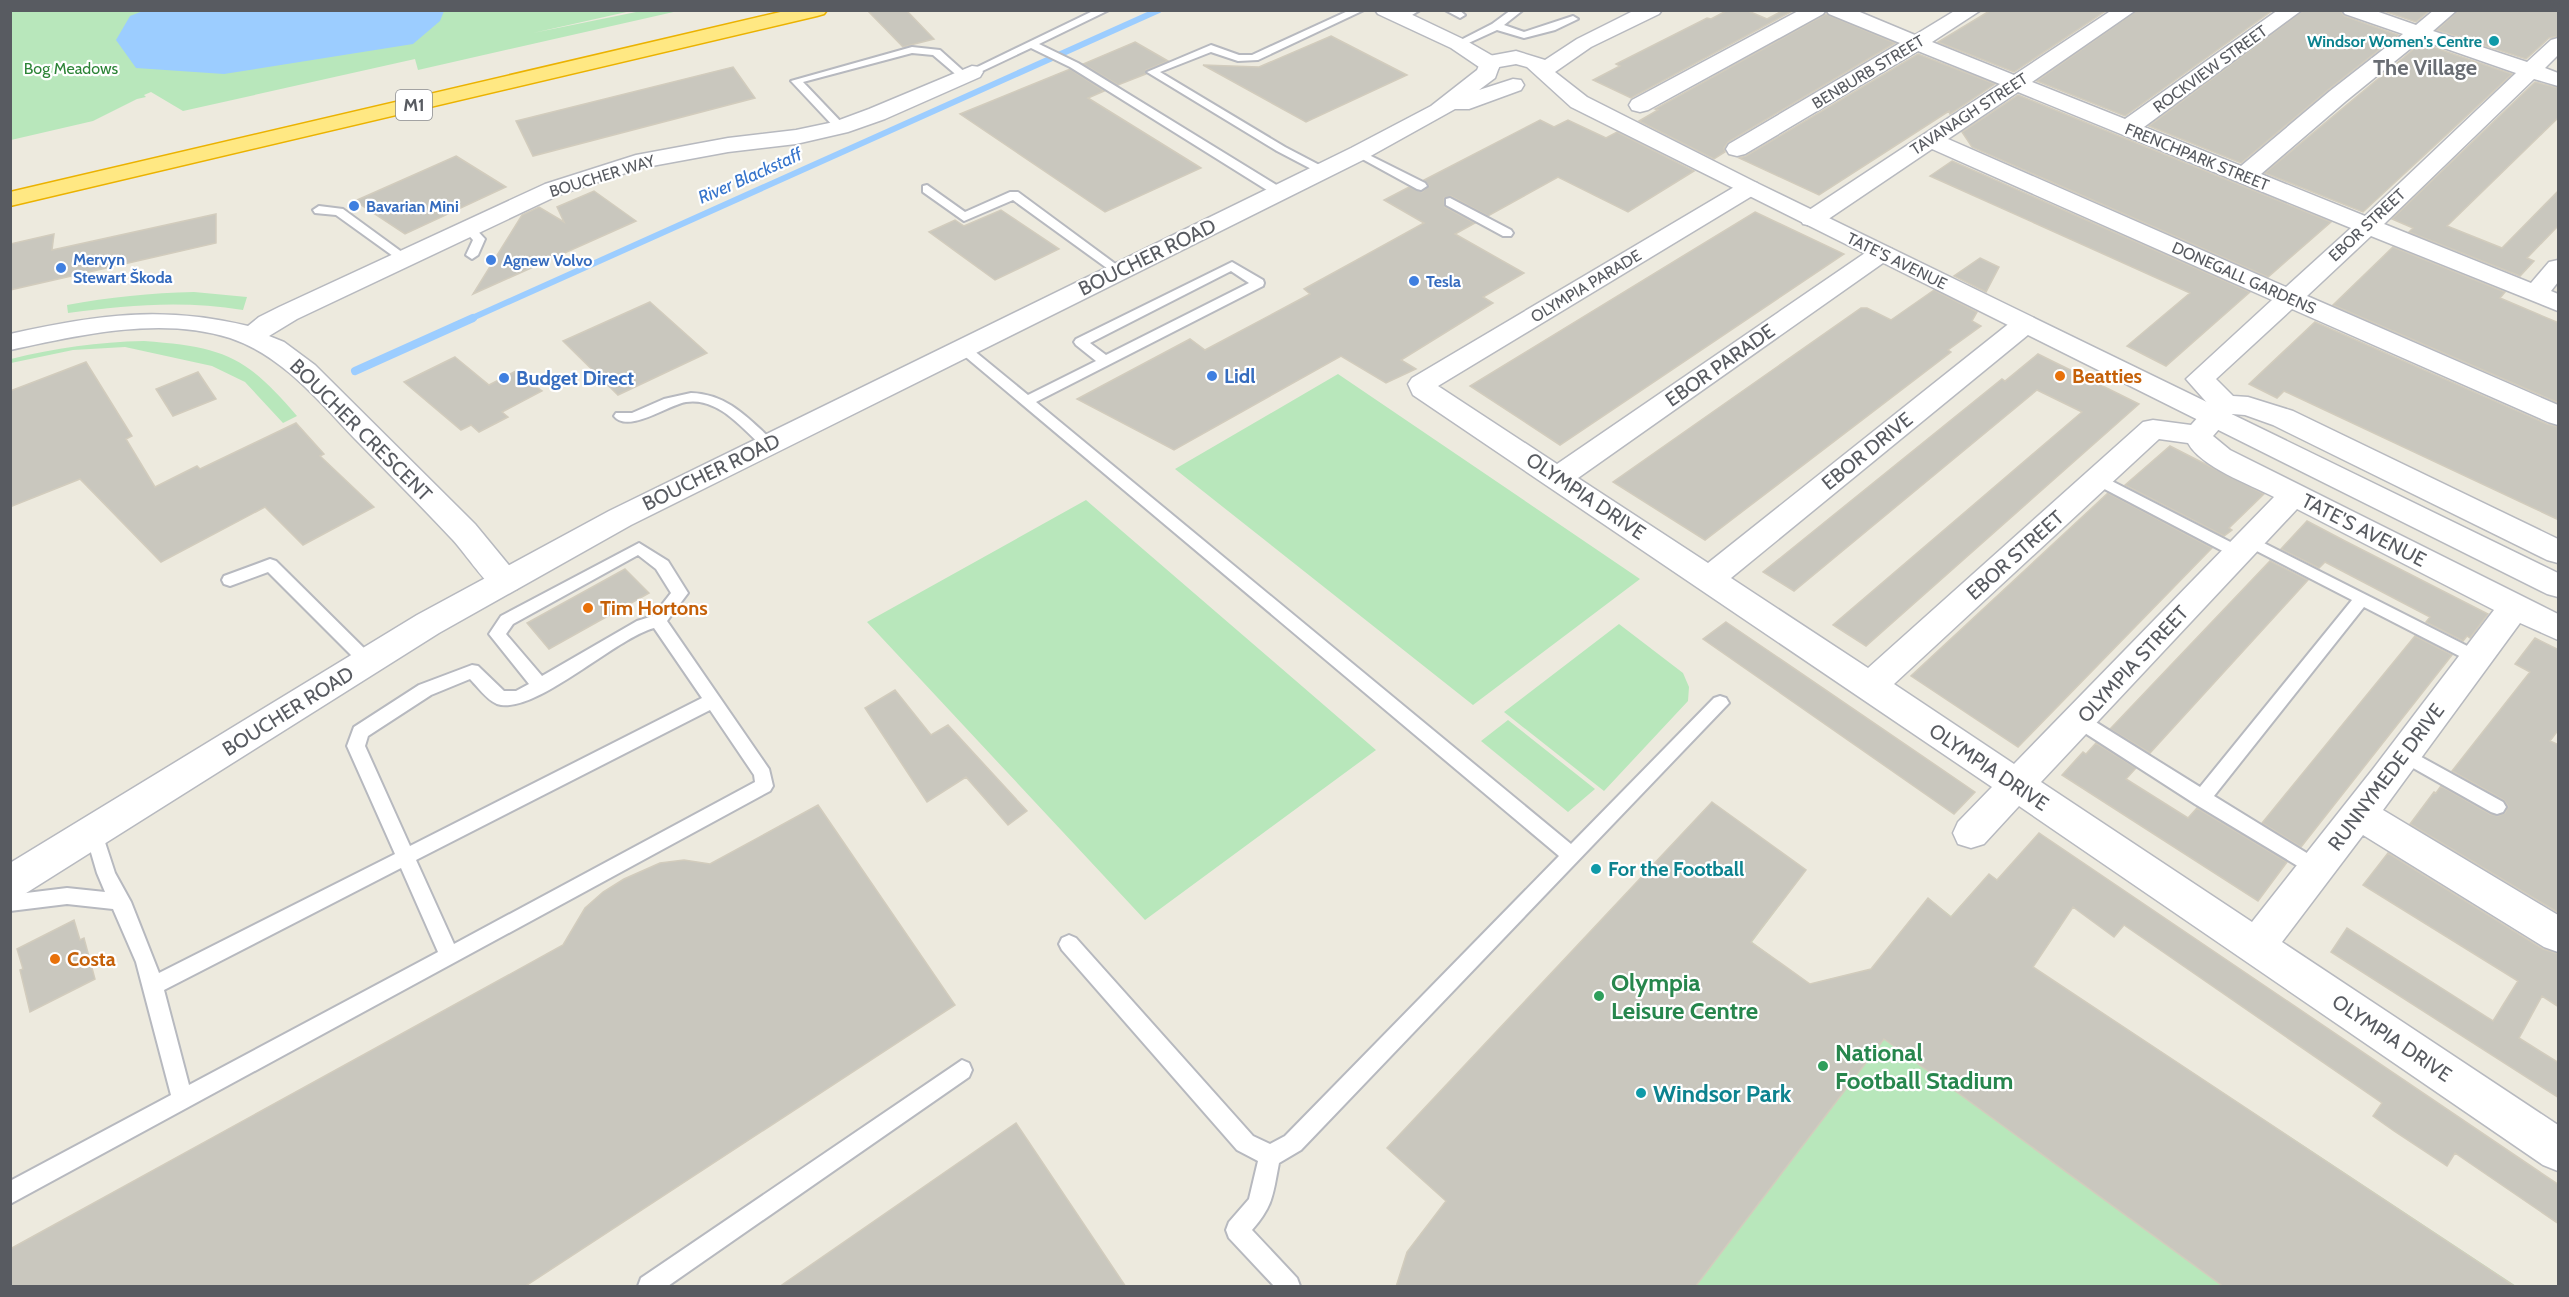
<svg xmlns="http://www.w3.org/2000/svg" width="2569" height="1297" font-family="Cabin,sans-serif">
  <rect width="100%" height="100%" fill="#edeade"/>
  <path fill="#b8e7bb" d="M10,11H631L533,33L641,11H678L418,70L415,59L183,111L151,92L144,95L146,97L137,99L93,121L11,140Z
    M194,292L247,297L243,310C183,300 127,305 68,313L67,305C109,297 151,293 194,292Z
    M144,341C223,347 245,355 297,416L283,423L245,382L212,366L125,347L73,350L11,363V359C55,348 98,342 144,341Z
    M1338,374L1640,579L1473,705L1175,469Z
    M1086,500L1376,750L1145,920L867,622Z
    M1619,624L1683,673L1689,687L1688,701L1604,791L1504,712Z
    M1508,720L1595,789L1568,812L1481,741Z
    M1712,802L1806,870L1752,942L1809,984L1871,969L1928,898L1951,916L1989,874L2061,926L2033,967L2516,1286H1396L1407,1252L1446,1201L1387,1148Z"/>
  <path fill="#9ccdff" d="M143,11L444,10V11L440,21L413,44L224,74L136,68L116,40L130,16Z"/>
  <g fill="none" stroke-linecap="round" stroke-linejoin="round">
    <path stroke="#9ccdff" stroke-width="6" d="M470,319L1159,10"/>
    <path stroke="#9ccdff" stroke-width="8" d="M355,371L473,318"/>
  </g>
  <path fill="#c9c7be" stroke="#d2ccbd" stroke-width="1.5" d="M867,10H906L934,39L903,47Z
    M1728,10H1746L1767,19L1784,10H1794L1631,98L1593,80L1620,66L1616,64L1707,18L1711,19Z
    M1991,10H2107L2014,72L1938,42Z
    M2138,10H2273L2125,116L2037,81Z
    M2304,10H2340L2344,16L2398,35L2329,89L2241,163L2149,126Z
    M2381,10H2430L2416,22Z
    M2459,10H2559V36L2549,38L2526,59L2437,30Z
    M1826,14L1895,43L1728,142L1724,148L1725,152L1714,159L1639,121L1658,110L1655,109Z
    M1331,36L1407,75L1306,122L1203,65L1259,67Z
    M1135,42L1168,61L1146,70V74L1118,85L1083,64Z
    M2421,43L2512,74L2363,212L2265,173Z
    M1918,54L1995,84L1950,114L1949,111L1819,195L1739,158L1746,156Z
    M733,67L755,98L533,156L516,121Z
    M1070,69L1104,91L1088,98L1201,168L1105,212L960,114Z
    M2535,82L2559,88V117L2447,226L2502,248L2559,190V225L2527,258L2534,261L2520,276L2409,232L2413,228L2392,219Z
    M2018,95L2331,222L2268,277L1972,147L1962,132Z
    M1540,120L1554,127L1568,120L1606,138L1617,132L1694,171L1628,212L1558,177L1488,216L1451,196L1444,198L1445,207L1475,223L1455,234L1524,273L1483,297L1493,303L1401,360L1416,369L1386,383L1341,356L1174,450L1077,399L1190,339L1205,350L1310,294L1304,289L1424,223L1384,200L1409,187L1422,192L1429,186L1424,180Z
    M456,156L506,187L405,234L355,201Z
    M1952,161L2250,292L2166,366L2127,346L2190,293L1930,176Z
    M594,191L636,221L473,294L522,215L539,207L564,222L557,207Z
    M1001,210L1059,249L995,280L929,232L955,220L964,226Z
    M1755,212L1844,254L1560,445L1470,386Z
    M216,214V243L10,290V244L54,234L52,250Z
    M2393,247L2505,292L2500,298L2559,323V403L2333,305Z
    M1980,258L1999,267L1986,292L1954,276Z
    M1934,290L1977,312L1972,321L1981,326L1948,350L1951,352L1705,540L1613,482L1861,308H1867L1891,320Z
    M650,302L707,353L618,395L563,341Z
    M2315,322L2547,424L2559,427V520L2284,391L2277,398L2249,384Z
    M2038,354L2139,404L1866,646L1833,625L2082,412L2037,390L1794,591L1763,572L2002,379L2005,381Z
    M455,357L489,385L516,371L542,391L502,412L508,417L479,432L471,425L461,430L404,382Z
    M86,362L132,436L126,439L155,487L197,466L200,469L296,423L324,454L320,456L374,507L303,545L265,507L161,562L80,479L10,507V391Z
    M198,372L216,399L173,416L156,389Z
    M2170,446L2264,494L2229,528L2232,530L2224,536L2125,485Z
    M2108,493L2212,548L2018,747L1911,676Z
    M2307,521L2345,541L2488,614L2470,638L2467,636L2463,641L2426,622L2430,617L2325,562L2319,568L2281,549Z
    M2270,561L2308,580L2150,753L2110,729Z
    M625,569L649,593L549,649L527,623Z
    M1726,622L1975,792L1954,814L1703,639Z
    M2415,636L2452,655L2301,847L2262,823Z
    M2535,638L2559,650V729L2550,741L2559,745V913L2410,824L2434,792L2436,793L2441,786L2490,814L2498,816L2505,813L2508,806L2504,800L2452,771L2530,672L2515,664Z
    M895,690L931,735L948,725L1027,811L1008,825L966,777L927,802L865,708Z
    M2096,743L2136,768L2126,779L2188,818L2197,808L2287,862L2258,901L2062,775L2083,752L2086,754Z
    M1712,802L1806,870L1751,942L1810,984L1871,969L1928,898L1951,917L1989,874L1997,880L2039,833L2559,1185V1224L2455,1153L2447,1166L2394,1131L2373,1116L2382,1103L2124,925L2114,937L2073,907L2033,967L2516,1287H2224L1884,1039L1695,1287H1396L1407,1252L1446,1201L1387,1148Z
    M818,805L955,1005L524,1287H10V1249L563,945L585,908L603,892L624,879L660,863L684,860L710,864Z
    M2388,853L2543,949L2559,954V1007L2542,996L2519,1038L2559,1063V1098L2331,952L2347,928L2493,1021L2518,981L2363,885Z
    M74,920L80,940L84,938L95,979L30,1012L20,970L23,969L17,949Z
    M1016,1123L1126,1287H779Z"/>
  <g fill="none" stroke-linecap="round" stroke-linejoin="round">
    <g stroke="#b7b9bf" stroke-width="4">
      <path id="service" d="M1095,10H1109L1039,44L1078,63L1283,189V195H1275L1070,67L1031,48L976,74H968L967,72Z
        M1350,10H1364L1258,60L1238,61L1211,52L1160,72L1285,147L1327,169V173H1319L1277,151L1147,72L1211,45L1239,55H1252Z
        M1406,10H1420L1404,20H1396V16Z
        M1445,10H1459L1465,15L1460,18Z
        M1511,10H1523L1504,25L1524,32L1573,16L1578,19L1555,30L1524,38L1497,30L1462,46L1453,44L1492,24Z
        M912,47L940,50L969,76L964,79L960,78L933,55L912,53L803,82L844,125L846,127L840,130L836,129L791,81Z
        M1359,150L1425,183L1427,186L1421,190L1417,189L1355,155V151Z
        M927,185L965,212L1010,192H1018L1125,271L1123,274H1115L1013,200L964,221L923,192V186Z
        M1450,198L1511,230L1513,233L1511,236H1503L1446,205V199Z
        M319,206L343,209L410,258L404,262L400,261L336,215L315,213L313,210Z
        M468,224L472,225L485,239L478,255L472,259L466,255L473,240L462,228Z
        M1232,262L1263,280L1264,283L1263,286L1036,402L1571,844L1714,698L1720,696L1726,698L1729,703L1301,1150L1279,1163C1273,1193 1274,1205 1252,1230L1297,1278L1300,1286H1274L1229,1238L1226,1230L1229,1222L1249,1199L1258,1161L1237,1150L1062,950L1059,944L1062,938L1069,935L1076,938L1253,1136L1270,1144L1285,1136L1559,856L955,348L957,345H967L1028,395L1096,361L1076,345L1074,342L1076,339ZM1231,271L1249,283L1106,355L1090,343Z
        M691,393C727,394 748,418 773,441L775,444L773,447H763C742,428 718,397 686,402C668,405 628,434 614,416L616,413H632L664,399Z
        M2098,474L2244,549L2247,553L2244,557H2234L2093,483L2091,479L2093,475Z
        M2250,536L2483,654L2485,658L2483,662L2477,664L2471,662L2364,607L2214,796L2323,863L2325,869L2323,875L2316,877L2195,804L2074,726L2071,721L2074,716L2080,714L2086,716L2200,787L2352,600L2245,545L2242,541L2245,537Z
        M639,543L668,561L688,593L667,621L769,769L773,786L770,791L10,1204V1181L171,1095L136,962L113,909L67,904L10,911V895L67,888L105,892L97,873L85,832L88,827L94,824L100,827L115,873L131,902L159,973L395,854L347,746L354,727L419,685L472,665L478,666L504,691H516L529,684L489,634L501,616ZM638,555L656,569L671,593L653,616L637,621L542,676L506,634L513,624ZM654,628L702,698L410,846L365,746L368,736L431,695L470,679C477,686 487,700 497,704C534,716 614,639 654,628ZM710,710L754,775L755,782L454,944L416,860ZM401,868L438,952L189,1085L164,990Z
        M270,559L276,561L373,657L375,661L373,665L367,667L361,665L268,572L230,586L224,584L222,580L224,576Z
        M2405,748L2503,802L2506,807L2503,812L2497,814L2491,812L2399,760L2396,755L2399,750Z
        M962,1060L969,1063L972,1070L969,1077L668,1286H638L641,1278Z"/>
    </g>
    <g stroke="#b7b9bf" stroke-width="3">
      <path id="minor" d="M1375,10H1402L1465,40L1498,59L1501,64L1498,69L1490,70L1482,69L1451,48L1378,14Z
        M1800,10H1826L1823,14L1648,110L1640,112L1632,110L1629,105L1632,100Z
        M1826,10H1855L1915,35L1956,10H1981L1932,42L2014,75L2112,10H2136L2032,82L2125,119L2278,10H2302L2144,127L2241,166L2330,91L2403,34L2345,14L2342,10H2373L2416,25L2434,10H2457L2433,31L2527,62L2551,40L2558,38V55L2545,68L2558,73V86L2534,79L2384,224L2531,283L2549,262L2558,260V282L2551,291L2558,294V311L2371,236L2307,296L2558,405V425L2548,422L2292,309L2216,379L2233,396L2248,397L2293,411L2558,539V563L2547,560L2273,425L2245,415L2232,414L2213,436L2230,450L2558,614V640L2520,623L2383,810L2558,915V952L2544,947L2363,835L2282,942L2558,1125V1171L2543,1165L2019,806L1984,844L1971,848L1958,844L1953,833L1958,822L1992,787L1413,395L1408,384L1412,378L1741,183L1749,181L1757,183L1761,188L1757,193L1438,386L1557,464L1865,253L1883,246L1892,249L1896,254L1892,259L1883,263L1578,478L1708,563L2016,318L2025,316L2034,318L2038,324L2034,330L1731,578L1868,668L2143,422L2153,420L2191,425L2209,405L2186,379L2272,300L1932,149L1821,224L1812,226L1803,224L1800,219L1803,214L2000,84L1918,51L1745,154L1737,156L1729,154L1726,149L1729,144L1900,43L1829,14ZM2421,40L2516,73L2365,216L2261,174L2346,101ZM2018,92L2351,228L2286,287L1948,139ZM2159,439L2188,443C2201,467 2249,484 2274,497L2014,764L1894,684ZM2297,509L2494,610L2373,769L2252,922L2041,782Z
        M972,66L980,67L983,72L980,77L885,119L848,132L796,144L728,152L641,168L561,194L297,319L269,336L284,342L315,365L475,524L522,581L517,589C510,591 503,594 495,589C485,583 462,549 451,538C421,506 390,475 359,443C321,404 284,356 230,338C160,316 80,335 10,350V334C96,315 161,305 248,326L259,317L279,307L545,184L636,155L728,138L796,130L834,122L869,109Z"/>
    </g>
    <g stroke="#b7b9bf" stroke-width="3">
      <path id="tertiary" d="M1635,10H1662L1659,14L1591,47L1555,72L1587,97L1757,183L2558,573V597L2547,594L1571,107L1527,67L1516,64L1499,67L1495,78L1479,90L1513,79L1521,80L1524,85L1521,90L1469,109H1455L1367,158L631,525L439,633L23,895L10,899V863L417,615L609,511L1351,148L1431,106L1477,70L1482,59L1489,56L1516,51L1545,60L1577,39Z"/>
    </g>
    <g stroke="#ebb200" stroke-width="3">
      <path id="motorway" d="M789,10H827L824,14L817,16L10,206V192Z"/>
    </g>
    <use href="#service" fill="#fff" fill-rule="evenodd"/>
    <use href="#minor" fill="#fff" fill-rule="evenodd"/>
    <use href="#tertiary" fill="#fff" fill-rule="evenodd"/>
    <use href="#motorway" fill="#ffe883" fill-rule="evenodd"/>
  </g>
  <g fill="#0f9aa8" stroke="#fff" stroke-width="2">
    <circle cx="2494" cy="41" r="6"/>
    <circle cx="1596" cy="869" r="6"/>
    <circle cx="1641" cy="1093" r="6"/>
  </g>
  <g fill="#3f7fe0" stroke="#fff" stroke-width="2">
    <circle cx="354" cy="206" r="6"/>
    <circle cx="491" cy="260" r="6"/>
    <circle cx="61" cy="268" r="6"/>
    <circle cx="1414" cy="281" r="6"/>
    <circle cx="1212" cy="376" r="6"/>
    <circle cx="504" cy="378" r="6"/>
  </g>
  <g fill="#e8710a" stroke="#fff" stroke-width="2">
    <circle cx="2060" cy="376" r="6"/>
    <circle cx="588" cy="608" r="6"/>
    <circle cx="55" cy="959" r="6"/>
  </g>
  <g fill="#2e9e5b" stroke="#fff" stroke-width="2">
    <circle cx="1599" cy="996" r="6"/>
    <circle cx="1823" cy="1066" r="6"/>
  </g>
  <g text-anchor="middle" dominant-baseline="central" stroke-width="4.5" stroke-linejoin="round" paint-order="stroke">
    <g font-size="16" font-weight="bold" fill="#0d838f" stroke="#fff" text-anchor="end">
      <text x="2482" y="41">Windsor Women's Centre</text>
    </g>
    <g font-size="16" fill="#2d8437" stroke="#fff">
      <text x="71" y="68">Bog Meadows</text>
    </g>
    <g font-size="16" fill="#585b61" stroke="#fff">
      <text transform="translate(2210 69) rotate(-36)">ROCKVIEW STREET</text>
      <text transform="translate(1868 72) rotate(-31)">BENBURB STREET</text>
      <text transform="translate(1969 114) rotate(-33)">TAVANAGH STREET</text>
      <text transform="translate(2197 157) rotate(22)">FRENCHPARK STREET</text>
      <text transform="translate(602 176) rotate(-17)">BOUCHER WAY</text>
      <text transform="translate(2367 225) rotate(-43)">EBOR STREET</text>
      <text transform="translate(1897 261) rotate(26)">TATE'S AVENUE</text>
      <text transform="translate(2244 278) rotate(24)">DONEGALL GARDENS</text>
      <text transform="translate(1586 286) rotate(-31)">OLYMPIA PARADE</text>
    </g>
    <g font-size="16" font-weight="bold" fill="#366cbe" stroke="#fff" text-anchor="start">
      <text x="366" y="206">Bavarian Mini</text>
      <text x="73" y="259">Mervyn<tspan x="73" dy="18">Stewart Škoda</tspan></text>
      <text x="503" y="260">Agnew Volvo</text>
      <text x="1426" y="281">Tesla</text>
    </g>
    <rect fill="#fff" stroke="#8a8c90" stroke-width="1.5" x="396" y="90" width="36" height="30" rx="4.5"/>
    <g font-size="18" font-weight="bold" fill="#585b61">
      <text x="414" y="105">M1</text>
    </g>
    <g font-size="18" font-style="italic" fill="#3674cb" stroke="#fff">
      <text transform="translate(750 176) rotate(-24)">River Blackstaff</text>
    </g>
    <g font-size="20" fill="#585b61" stroke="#fff">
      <text transform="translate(1147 257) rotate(-26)">BOUCHER ROAD</text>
      <text transform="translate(1720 365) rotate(-35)">EBOR PARADE</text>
      <text transform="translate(361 430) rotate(45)">BOUCHER CRESCENT</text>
      <text transform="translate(1867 451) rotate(-39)">EBOR DRIVE</text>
      <text transform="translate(711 472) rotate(-26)">BOUCHER ROAD</text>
      <text transform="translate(1586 496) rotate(34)">OLYMPIA DRIVE</text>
      <text transform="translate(2364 530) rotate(27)">TATE'S AVENUE</text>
      <text transform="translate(2015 555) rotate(-42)">EBOR STREET</text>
      <text transform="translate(2133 664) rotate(-47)">OLYMPIA STREET</text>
      <text transform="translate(288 711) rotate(-32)">BOUCHER ROAD</text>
      <text transform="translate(1989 767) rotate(34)">OLYMPIA DRIVE</text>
      <text transform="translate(2386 777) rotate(-53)">RUNNYMEDE DRIVE</text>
      <text transform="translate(2392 1038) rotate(34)">OLYMPIA DRIVE</text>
    </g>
    <g font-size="20" font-weight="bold" fill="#366cbe" stroke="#fff" text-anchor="start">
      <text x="1224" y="376">Lidl</text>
      <text x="516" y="378">Budget Direct</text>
    </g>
    <g font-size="20" font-weight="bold" fill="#c56008" stroke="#fff" text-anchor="start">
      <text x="2072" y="376">Beatties</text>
      <text x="600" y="608">Tim Hortons</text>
      <text x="67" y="959">Costa</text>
    </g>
    <g font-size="20" font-weight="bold" fill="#0d838f" stroke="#fff" text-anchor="start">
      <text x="1608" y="869">For the Football</text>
    </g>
    <g font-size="22" font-weight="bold" fill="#696d73" stroke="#fff">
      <text x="2425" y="67">The Village</text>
    </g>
    <g font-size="24" font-weight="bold" fill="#27864d" stroke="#fff" text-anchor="start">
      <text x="1611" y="982">Olympia<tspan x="1611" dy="28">Leisure Centre</tspan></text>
      <text x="1835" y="1052">National<tspan x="1835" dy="28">Football Stadium</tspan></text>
    </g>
    <g font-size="24" font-weight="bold" fill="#0d838f" stroke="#fff" text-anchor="start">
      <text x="1653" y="1093">Windsor Park</text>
    </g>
  </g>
  <rect width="2569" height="1297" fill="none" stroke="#585b61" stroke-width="24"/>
</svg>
